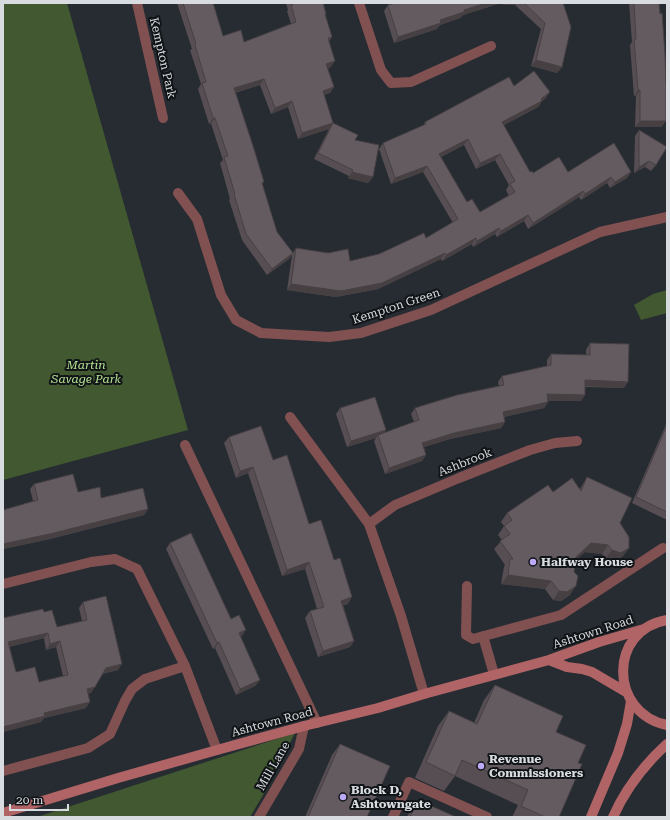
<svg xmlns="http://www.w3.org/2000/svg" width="670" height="820" font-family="'Roboto Serif',serif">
  <rect width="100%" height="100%" fill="#262c32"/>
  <path fill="#415830" d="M3,3H67L188,430L3,480Z
    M667,290V313L641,320L634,305L653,294Z
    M295,733L266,790L250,817H37Z"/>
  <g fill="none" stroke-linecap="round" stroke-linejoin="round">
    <path stroke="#815151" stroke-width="10" d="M185,445L317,723
      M467,586L466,635L473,639L561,615L663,548
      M483,636L494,674
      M393,817L409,782L487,817"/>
    <path stroke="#815151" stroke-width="10" d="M137,3L163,118
      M359,3L381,70L391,83L411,82L491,46
      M178,193L197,219L221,295L236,320L261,333L329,337L361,333L431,310L600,232L667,217
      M290,417L369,524L401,616L424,694
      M369,524L395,505L459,478L530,450L555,443L577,441
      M3,584L91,562L115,559L137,569L185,666L217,750
      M3,771L88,748L110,734L125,701L132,689L145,679L185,666
      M259,817L299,749L304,726"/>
    <path stroke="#b16466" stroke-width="10" d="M667,620C608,630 609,713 667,725
      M549,660L567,667L582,669L592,672L626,692
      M3,813L118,778L217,750L304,726L378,708L424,694L549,660L599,642L644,629
      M591,817L618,753L627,724L631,701
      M613,817C625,790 645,764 667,744"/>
  </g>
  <path fill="#564e53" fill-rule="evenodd" d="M177,3H213L223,36L244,42L291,24L287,11L288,10L286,3H323L326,14L325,15L332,37L329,41L331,67L328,68L334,87L330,93L324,95L333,123L355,140L373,177L368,183L348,178L349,176L314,159L329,129L298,139L288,107L271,114L260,85L235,93L277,232L293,253L296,248L350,261L379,254L426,238L453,223L423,172L391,184L379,149L383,143L423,126L425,122L514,86L546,98L542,101L538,107L504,125L530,172L533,173L631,172L627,178L610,188L607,183L581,200L579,197L528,229L524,221L497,237L495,234L473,247L472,244L442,261L441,259L378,289L336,297L287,290L292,255L289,259L267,275L242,240L229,200L230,199L220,163L223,160L211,124H209L198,89L201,84L190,50L192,49ZM464,145L476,169L495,160L509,185L506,190L509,196L480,212L467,202L441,157Z
    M395,3H563L562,67L557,73L531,66L541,29L515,5L498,4L463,15L460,18L440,25L437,29L394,43L384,11L388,5Z
    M629,3H659L666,121L661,127H635L636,96H634L630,45L632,42Z
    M639,130L656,165L651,171L645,167L634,173L635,136Z
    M590,343L624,388L585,387V395L581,401H548V402L544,408L504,417L505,422L501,428L450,439L424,447L426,455L422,461L385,474L374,441L376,438L347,447L336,414L340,408L386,430L384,433L414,422L411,414L415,408L499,386L498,382L502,376L547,366V360L551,354L586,355V350Z
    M667,422V520L632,503Z
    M229,437L273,460L309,524L348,604L343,605L354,641L350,647L318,657L305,618L310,611L317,609L305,569L282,576L248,473L236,478L224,443Z
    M587,477L620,523L629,548L623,556L615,562L606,558L602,554L585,552L575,560L570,595L561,601L553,600L545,589L501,584L504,567L505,565L494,549L502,540L498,535L504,526L501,522L507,513L553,492L580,489Z
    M34,484L78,492L148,509L144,515L50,539L3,549V510L33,501L30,489Z
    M170,543L231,619L242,636L240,637L260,680L255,686L236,695L215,648L213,649L166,549Z
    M83,602L118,670L102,674L91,693H88L86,708L44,718L41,722L3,732V618L44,612L57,627L82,621L79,608ZM44,638L46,650L56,647L63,676L39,682L16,672L9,647Z
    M495,685L556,732L578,763L559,817H512L518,805L455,776L444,791L415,778L438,726L449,711L474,723L484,700Z
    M340,744L367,817H305L332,755Z
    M418,800L456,817H407L410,811Z"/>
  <path fill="#464043" d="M486,3H517L515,5L498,4L463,15L460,18L440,25L437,29L394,43L398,37L464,10Z
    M536,60L562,67L557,73L531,66Z
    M335,61L331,67L322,70L326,64Z
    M264,79L260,85L230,94L234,88Z
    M334,87L330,93L319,96L323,91Z
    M638,90H640L636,96H634Z
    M550,92L546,98L540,102L542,101L538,107L498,128L502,122L541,99Z
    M292,101L288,107L271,114L275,108Z
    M213,118H215L211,124H209Z
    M640,121H666L661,127H635Z
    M333,123L329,129L298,139L302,133Z
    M468,139L464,145L435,160L439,154Z
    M500,154L495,160L476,169L480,163Z
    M649,161L645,167L634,173L639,167Z
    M427,166L423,172L391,184L395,178Z
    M352,172L373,177L368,183L348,178Z
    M631,172L627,178L610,188L615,182Z
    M611,177L607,183L581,200L585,194Z
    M583,191L579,197L528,229L533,223Z
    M528,215L524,221L497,237L501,231Z
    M499,228L495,234L473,247L477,241Z
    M476,238L472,244L442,261L446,255Z
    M293,253L289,259L267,275L272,269Z
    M445,253L441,259L378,289L336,297L287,290L291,284Z
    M585,380L628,382L624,388L581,386Z
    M547,394L585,395L581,401H542Z
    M548,402L544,408L499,418L503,412Z
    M505,422L501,428L450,439L418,449L422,443L454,433Z
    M386,430L381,436L378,435L376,438L347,447L351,441Z
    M426,455L422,461L385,474L389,468Z
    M253,467L248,473L236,478L240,471Z
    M148,509L144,515L50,539L3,549V544Z
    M591,543L608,545L602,554L585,552L570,565L576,557Z
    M629,548L623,556L615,562L606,558L612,550Z
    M309,562L305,569L282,576L287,570Z
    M508,575L551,581L545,589L501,584Z
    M576,586L570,595L561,601L553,600L559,591Z
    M352,597L348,604L337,608L341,601Z
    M246,630L242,636L234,639L239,633Z
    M48,633L44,638L4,648L8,642Z
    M60,641L56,647L46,650L50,644Z
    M354,641L350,647L318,657L323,651Z
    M219,642L215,648L213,649L217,643Z
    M122,664L118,670L102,674L106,668Z
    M260,680L255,686L236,695L240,689Z
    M95,687L91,693L83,695L87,689Z
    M90,702L86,708L44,718L41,722L3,732V727L44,713Z"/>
  <path fill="#645b60" stroke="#464043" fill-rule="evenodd" d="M183,3H213L223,36L241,30L244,42L296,22L291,5H293L292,3H323L326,14H325L332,37L328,38L335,61L326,64L334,87L323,91L333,123L302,133L292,101L275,108L264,79L234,88L254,149L264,182L262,183L277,232L293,253L272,269L246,234L234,194H235L224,157L228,156L215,118H213L202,83L206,82L195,45L196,44Z
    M395,3H486L464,10V12L440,20L441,23L398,37L388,5Z
    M524,3H563L571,27L562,67L536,60L545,23Z
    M634,3H659L660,14L662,13L665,55L666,86V121H640V90H638L634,39H636Z
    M534,71L550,92L541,99L542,101L502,122L530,172L532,171L533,173L559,157L568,172L614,143L631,172L615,182L611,177L585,194L583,191L533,223L528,215L501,231L499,228L477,241L476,238L446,255L445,253L382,283L341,291L291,284L296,248L328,253L348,249L350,261L379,254L424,233L426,238L458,219L427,166L395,178L383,143L426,124L425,122L509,77L514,86ZM468,139L480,163L500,154L515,181L510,184L515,192L480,212L472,199L467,202L439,154Z
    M333,123L358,135L355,140L379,145L373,177L352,172L353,170L318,153Z
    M639,130L667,147L656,165L649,161L639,167Z
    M590,343L629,344L628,382L585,380V395L547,394L548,402L503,412L505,422L454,433L422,443L426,455L389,468L378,435L419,420L415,408L457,395L504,385L502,376L551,365V354L590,355Z
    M375,397L386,430L351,441L340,408Z
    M667,425V512L636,497Z
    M261,426L273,460L287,455L309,524L321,520L334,560L340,558L352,597L341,601L354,641L323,651L310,611L324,607L309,562L287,570L253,467L240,471L229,437Z
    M73,474L78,492L100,487L101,498L143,488L148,509L54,533L3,544V510L38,500L34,484Z
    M587,477L632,498L620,523L629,537V548L621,553L612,550L608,545L591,543L576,557L574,572L578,576L576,586L567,592L559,591L551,581L508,575L510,559H513L500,541L510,534L504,526L512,520L507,513L548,485L553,492L572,478L581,491Z
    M191,533L231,619L239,615L246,630L239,633L260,680L240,689L219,642L217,643L170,543Z
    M106,596L122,664L106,668L95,687L87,689L90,702L44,713L45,716L3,727V618L43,609L44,612L52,610L57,627L87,620L83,602ZM48,633L50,644L60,641L68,675L39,682L35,667L16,672L8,642Z
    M495,685L563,716L556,732L586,745L578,763L582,764L559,817H545L521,806L528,790L462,760L455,776L426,762L449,711L477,724Z
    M340,744L390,766L367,817H308Z
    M418,800L456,817H410Z"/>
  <g fill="#bcaaf6" stroke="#111417" stroke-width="1.5">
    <circle cx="533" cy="562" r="4"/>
    <circle cx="481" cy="766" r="4"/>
    <circle cx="343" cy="797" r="4"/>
  </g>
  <g text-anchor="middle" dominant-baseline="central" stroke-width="4" stroke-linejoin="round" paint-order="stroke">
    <g font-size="12" fill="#d8dce0" stroke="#111417">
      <text transform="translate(163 58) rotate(77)">Kempton Park</text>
      <text transform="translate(396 306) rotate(-18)">Kempton Green</text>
      <text transform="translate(465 462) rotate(-22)">Ashbrook</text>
      <text transform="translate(593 632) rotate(-18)">Ashtown Road</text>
      <text transform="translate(272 722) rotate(-15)">Ashtown Road</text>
      <text transform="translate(273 766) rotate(-60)">Mill Lane</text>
    </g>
    <g font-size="12" font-style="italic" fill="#b5e393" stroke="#111417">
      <text x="86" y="365">Martin<tspan x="86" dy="14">Savage Park</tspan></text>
    </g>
    <g font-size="12" font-weight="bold" fill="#d8dce0" stroke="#111417" text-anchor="start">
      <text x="541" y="562">Halfway House</text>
      <text x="489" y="759">Revenue<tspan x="489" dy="14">Commissioners</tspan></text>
      <text x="351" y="790">Block D,<tspan x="351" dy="14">Ashtowngate</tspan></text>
    </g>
  </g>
  <rect width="670" height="820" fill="none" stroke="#d8dce0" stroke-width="8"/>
  <path d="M10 804v6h58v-6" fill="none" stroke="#d8dce0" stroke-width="2"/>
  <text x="16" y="804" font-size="12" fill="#d8dce0" stroke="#111417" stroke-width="3" paint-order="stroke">20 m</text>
</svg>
